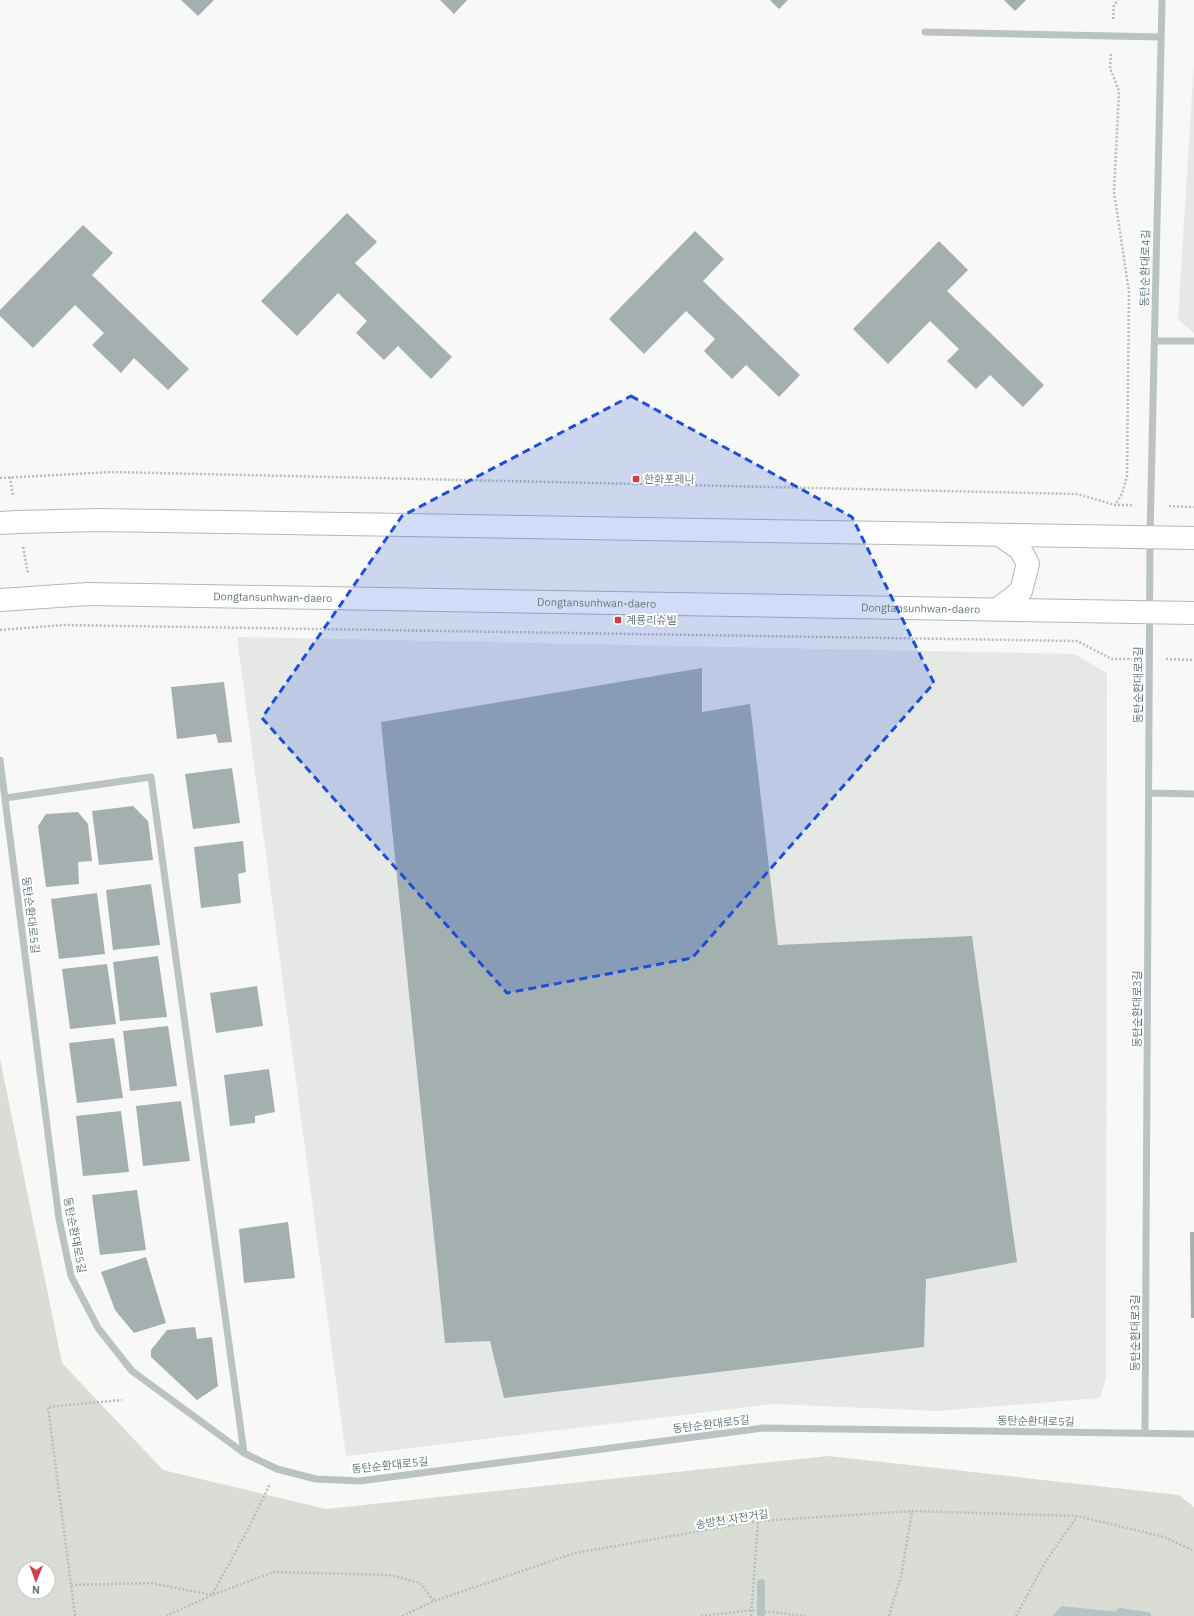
<svg xmlns="http://www.w3.org/2000/svg" width="1194" height="1616" font-family="'IBM Plex Sans','Noto Sans KR',sans-serif">
  <rect width="100%" height="100%" fill="#f8f8f6"/>
  <path fill="#e6e8e6" d="M1194,62V333L1178,319Z
    M237,637L1074,654L1107,673L1106,1378L1100,1398L938,1411L773,1404L346,1456Z"/>
  <path fill="#daddd6" fill-rule="evenodd" d="M0,1059L62,1363L163,1470L326,1509L828,1456L1179,1495L1194,1507V1616H0ZM24,1568H48V1592H24Z"/>
  <path fill="#b5c4c3" d="M1062,1606L1120,1612V1616H1052Z"/>
  <g fill="none" stroke-linecap="round" stroke-linejoin="round">
    <path stroke="#b5c4c3" stroke-width="8" d="M761,1583V1616
      M1117,1616L1120,1612L1147,1616"/>
  </g>
  <path fill="#a4afb0" d="M181,0H214L198,16Z
    M440,0H467L454,14Z
    M770,0H788L779,9Z
    M1004,0H1026L1015,11Z
    M347,213L377,242L355,263L452,357L431,379L398,346L384,360L356,333L367,321L338,293L297,336L261,301Z
    M83,225L113,253L92,275L189,369L168,390L134,358L121,373L92,345L104,333L75,305L33,348L0,316V310Z
    M695,231L724,259L703,281L800,375L779,397L746,365L732,379L704,351L715,339L686,311L644,354L609,319Z
    M939,241L968,270L947,291L1044,385L1023,407L990,375L976,389L947,361L959,349L930,321L888,364L853,329Z
    M702,668V712L750,704L778,945L972,936L1017,1262L926,1279L924,1347L504,1398L490,1341L445,1343L381,722Z
    M224,682L232,742L218,743L216,734L177,739L171,687Z
    M232,768L240,823L193,829L185,774Z
    M133,806L148,821L153,860L99,865L92,811Z
    M78,812L88,824L92,861L78,862L79,884L46,887L38,826L46,814Z
    M243,841L246,872L238,874L241,903L201,908L194,847Z
    M151,884L160,945L113,950L106,890Z
    M97,893L105,954L59,959L51,899Z
    M158,956L167,1017L120,1021L113,962Z
    M107,964L116,1024L70,1029L62,969Z
    M257,986L263,1026L216,1033L210,993Z
    M168,1026L177,1086L130,1091L123,1031Z
    M114,1038L123,1098L77,1103L69,1043Z
    M269,1069L275,1112L255,1116V1123L230,1126L224,1075Z
    M181,1101L190,1161L143,1166L136,1106Z
    M121,1111L129,1172L83,1176L76,1116Z
    M137,1190L146,1250L100,1255L92,1195Z
    M288,1222L295,1278L244,1283L239,1229Z
    M1190,1232H1194V1318H1191Z
    M146,1257L166,1323L134,1333L115,1310L101,1272Z
    M195,1327L197,1339L212,1337L218,1386L197,1400L151,1357V1350L167,1330Z"/>
  <g fill="none" stroke-linecap="round" stroke-linejoin="round">
    <g stroke="#b2b8ba" stroke-width="24">
      <g id="major">
        <path d="M0,523L18,522L98,520L1194,538"/>
        <path id="s1" d="M0,600L88,594L1194,613"/>
        <path d="M998,609L1021,591L1028,564L1020,549L1001,536"/>
      </g>
    </g>
    <path stroke="#b8bdbe" stroke-width="2.5" stroke-dasharray="2 2" stroke-linecap="butt" d="M1113,19L1114,5L1118,0
      M1111,54L1110,68L1119,91L1114,192L1129,292L1127,476L1122,494L1115,505
      M10,477L13,496
      M0,478L112,472L1077,494L1115,505H1134
      M1169,506L1194,507
      M23,547L28,573
      M0,630L63,625L1077,641L1112,659H1133
      M1166,659L1194,660
      M71,1585L151,1583L212,1595L248,1529L270,1484
      M75,1616L48,1407L122,1400
      M166,1616L212,1595L274,1572L389,1575L420,1583L434,1601
      M402,1616L434,1601L575,1553L758,1521L912,1511L1077,1516L1164,1537L1194,1551
      M701,1616L752,1610L806,1616
      M751,1616L758,1521
      M889,1616L901,1576L912,1511
      M1016,1616L1046,1561L1077,1517"/>
    <path stroke="#bbc2c3" stroke-width="7" d="M925,32L1161,37
      M1155,341H1194
      M0,760L59,1219L71,1276L98,1328L132,1371L244,1453L277,1469L316,1479L360,1481L763,1428L1194,1434
      M1149,793L1194,794
      M5,798L151,777L244,1453
      M1145,1433L1150,537L1162,0"/>
    <use href="#major" stroke="#fff" stroke-width="22"/>
  </g>
  <path fill="#1d4ed8" fill-opacity="0.2" stroke="#1d4ed8" stroke-width="3" stroke-dasharray="8 5" stroke-linejoin="round" d="M631,396L852,517L934,683L692,958L507,993L262,718L402,516Z"/>
  <g fill="#d13e47" stroke="#fff" stroke-width="1.5">
    <rect x="632" y="475" width="8" height="8" rx="2"/>
    <rect x="614" y="616" width="8" height="8" rx="2"/>
  </g>
  <g text-anchor="middle" dominant-baseline="central" stroke-width="4" stroke-linejoin="round" paint-order="stroke">
    <g font-size="11" fill="#667a7e" stroke="#fff">
      <text transform="translate(1145 268) rotate(-89)">동탄순환대로4길</text>
      <text stroke="none"><textPath href="#s1" startOffset="273">Dongtansunhwan-daero</textPath></text>
      <text stroke="none"><textPath href="#s1" startOffset="597">Dongtansunhwan-daero</textPath></text>
      <text stroke="none"><textPath href="#s1" startOffset="921">Dongtansunhwan-daero</textPath></text>
      <text transform="translate(1138 685) rotate(-90)">동탄순환대로3길</text>
      <text transform="translate(31 915) rotate(83)">동탄순환대로5길</text>
      <text transform="translate(1137 1009) rotate(-90)">동탄순환대로3길</text>
      <text transform="translate(75 1235) rotate(79)">동탄순환대로5길</text>
      <text transform="translate(1135 1333) rotate(-90)">동탄순환대로3길</text>
      <text transform="translate(1036 1421) rotate(1)">동탄순환대로5길</text>
      <text transform="translate(711 1424) rotate(-7)">동탄순환대로5길</text>
      <text transform="translate(390 1465) rotate(-6)">동탄순환대로5길</text>
      <text transform="translate(732 1519) rotate(-9)">송방천 자전거길</text>
    </g>
    <g font-size="11" fill="#667a7e" stroke="#fff" text-anchor="start">
      <text x="644" y="479">한화포레나</text>
      <text x="626" y="620">계룡리슈빌</text>
    </g>
  </g>
  <g transform="translate(36 1580) rotate(181)"><circle r="19" fill="#ffffff" stroke="#c2cacb"/>
  <path d="M0-3L7 15L0 10L-7 15Z" fill="#d13e47"/>
  <text y="-6" font-size="11" font-weight="bold" text-anchor="middle" fill="#667a7e">N</text>
  </g>
</svg>
